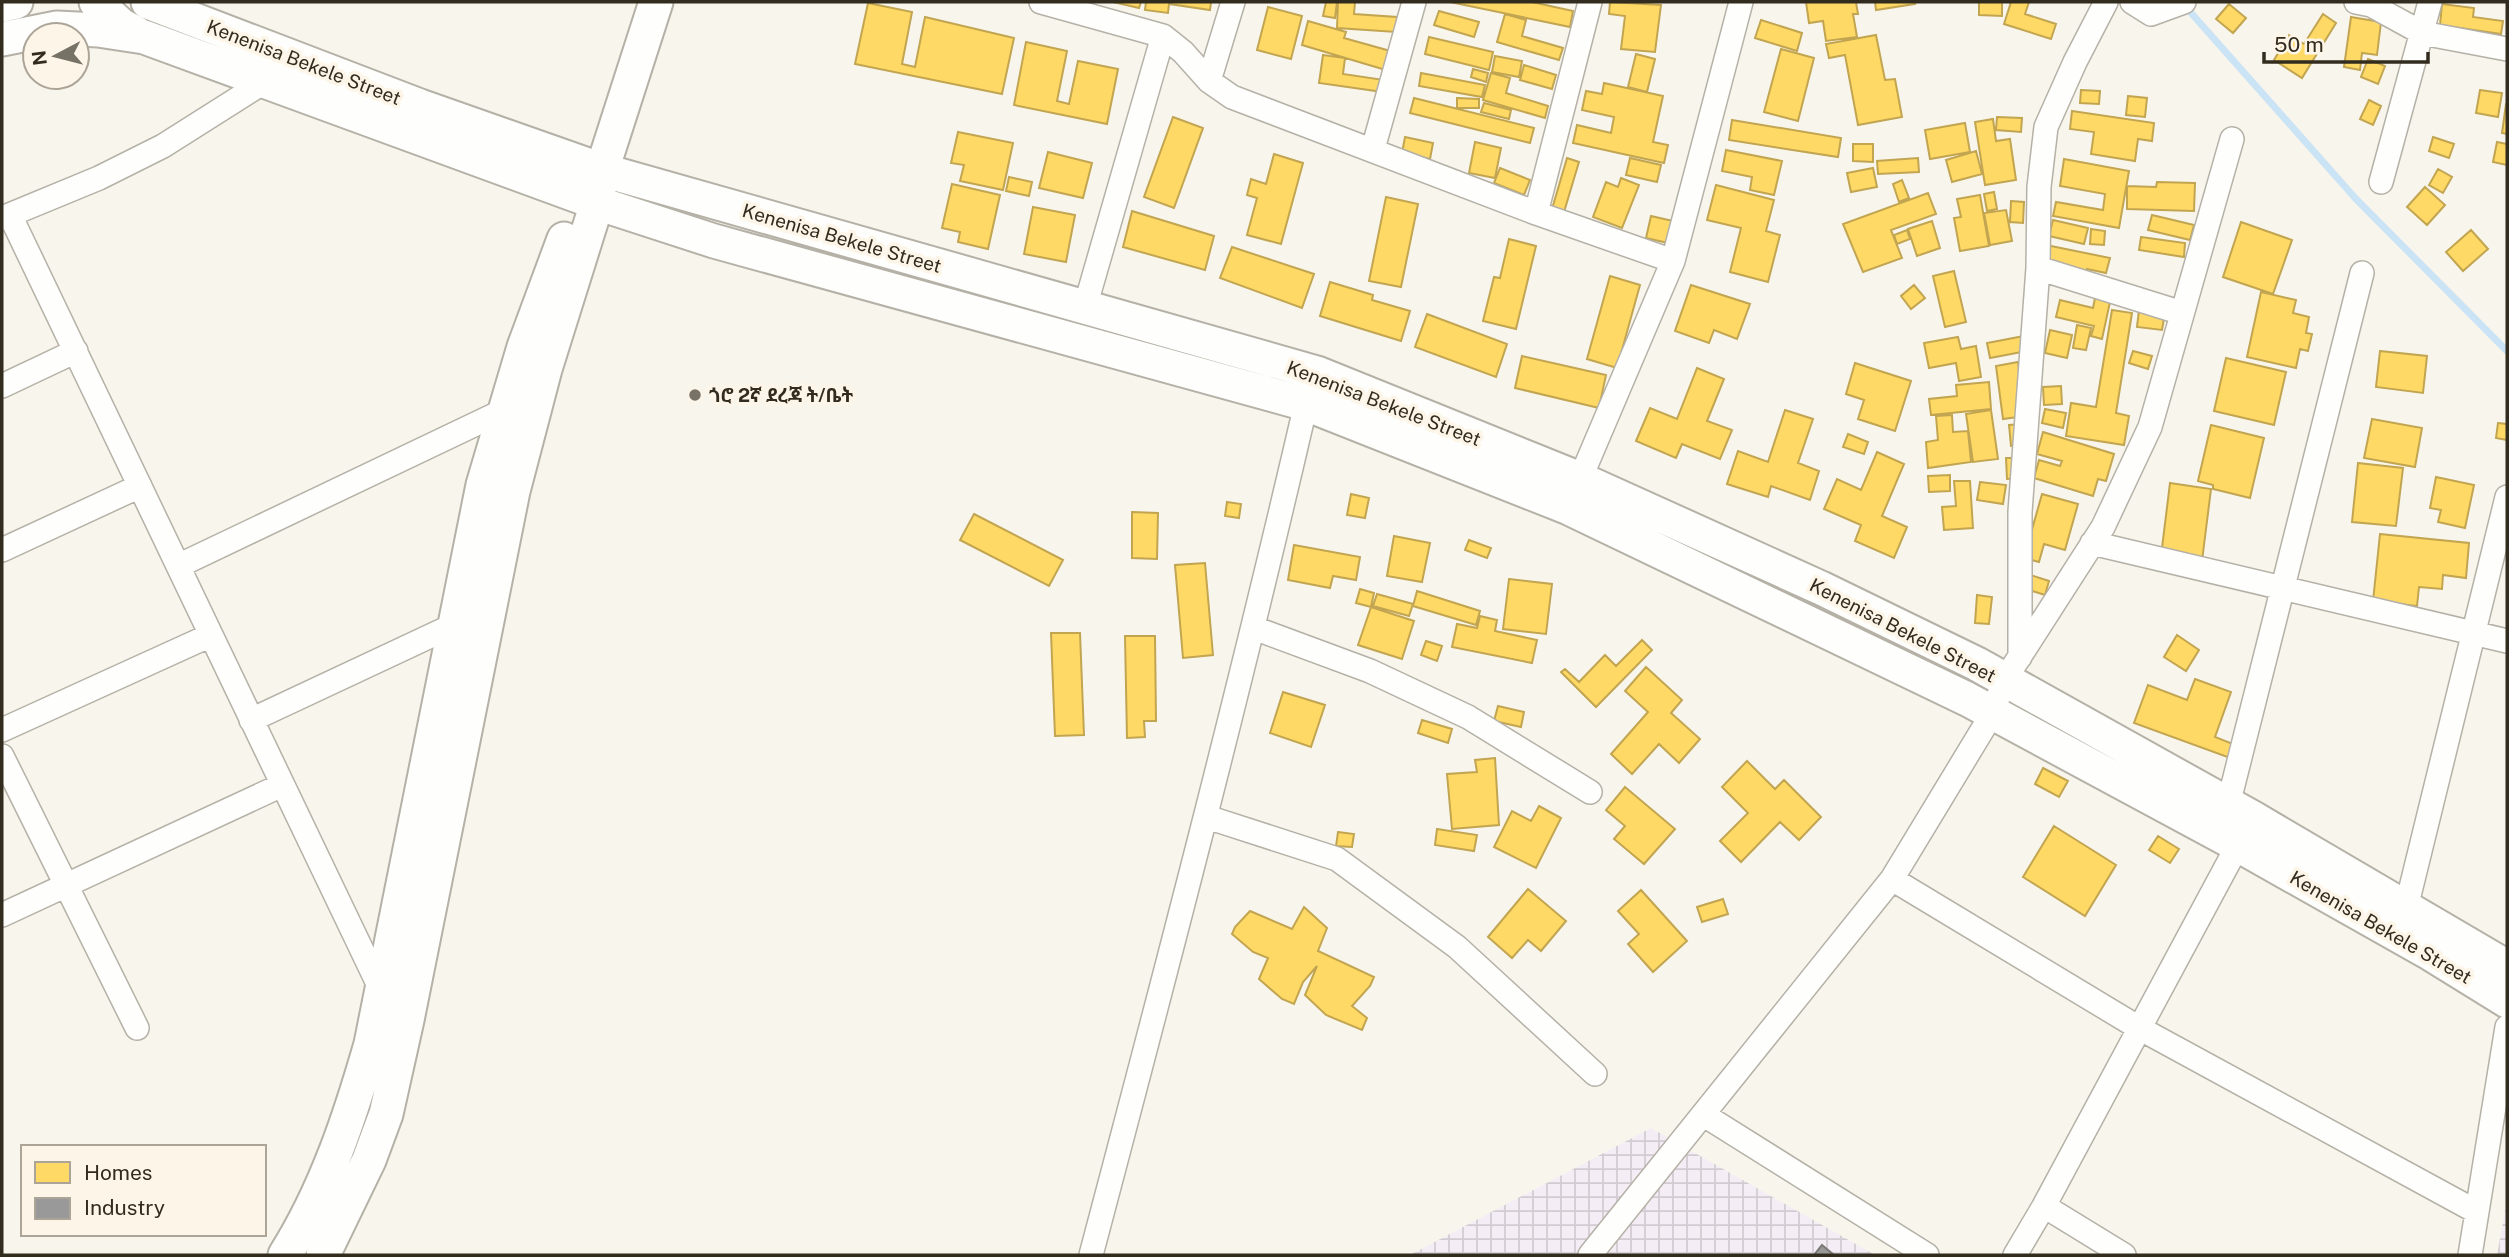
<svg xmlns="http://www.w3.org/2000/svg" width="2509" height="1257" font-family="'Public Sans','Noto Sans Ethiopic',sans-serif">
  <defs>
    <pattern id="industrial-grid" width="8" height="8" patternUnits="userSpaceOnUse" patternTransform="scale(1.75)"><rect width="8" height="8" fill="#f5edf5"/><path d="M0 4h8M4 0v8" fill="none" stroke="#d2cbd2"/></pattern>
  </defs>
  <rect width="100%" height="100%" fill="#f8f5ed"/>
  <path fill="url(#industrial-grid)" d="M1651,1128L1875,1255H1410Z
    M2507,1200V1255H2497Z"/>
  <path fill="#ffd966" stroke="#c2a550" stroke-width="2" d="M1113,2H1141L1139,8Z
    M1146,2H1211L1210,10L1169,4L1168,13L1145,10Z
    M1326,2H1337L1335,18L1323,16Z
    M1338,2H1355L1354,14L1397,17L1396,32L1337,28Z
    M1450,2H1532L1573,11L1570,27Z
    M1610,2L1661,5L1655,52L1621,49L1625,16L1609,14Z
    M1806,2H1856L1858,14H1853L1857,37L1826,41L1823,21L1809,23Z
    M1875,2H1914L1915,4L1876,10Z
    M1979,2H2002V16L1979,15Z
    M2011,2H2029L2025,14L2056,24L2051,39L2004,24Z
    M868,3L912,12L902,64L915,67L925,17L1014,38L1002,94L855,64Z
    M2229,4L2246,18L2233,33L2216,19Z
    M2442,4L2474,8L2473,17L2503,21L2501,34L2440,25Z
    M1268,7L1302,16L1291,59L1257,50Z
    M1439,11L1479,22L1474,37L1434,25Z
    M1505,14L1526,20L1522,36L1563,48L1559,60L1497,42Z
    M2323,14L2336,23L2302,78L2274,60L2289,35L2304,44Z
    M2351,17L2381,22L2377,55L2362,53L2360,70L2344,67Z
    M1761,20L1802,33L1797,51L1755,38Z
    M1308,21L1346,32L1344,38L1394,52L1389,71L1302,45Z
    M1876,35L1885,80L1895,79L1902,117L1858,125L1845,55L1829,58L1826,44Z
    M1429,37L1493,52L1489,70L1425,54Z
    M1026,42L1067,51L1057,101L1069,104L1078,61L1118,69L1107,124L1014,105Z
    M1781,49L1814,58L1798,121L1764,112Z
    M1636,54L1655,59L1647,92L1628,87Z
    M1323,55L1345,58L1343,74L1384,80L1383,92L1319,83Z
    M1495,56L1522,61L1519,77L1492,72Z
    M2368,59L2385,66L2378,84L2361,77Z
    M1524,65L1556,75L1552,89L1520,80Z
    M1473,69L1488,73L1486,82L1471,77Z
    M1421,73L1485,85L1482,97L1419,86Z
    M1491,73L1510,78L1506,93L1548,106L1545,118L1483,100Z
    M1604,83L1663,96L1653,142L1668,145L1664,163L1573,143L1577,125L1611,133L1614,117L1582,110L1586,91L1602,94Z
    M2081,90L2100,91L2099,104L2080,103Z
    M2480,90L2502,93L2498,117L2476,113Z
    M2128,96L2147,98L2145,117L2126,115Z
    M1414,98L1534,128L1530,143L1410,113Z
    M1457,98L1479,99V108H1457Z
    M2369,100L2381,106L2373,125L2360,119Z
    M1484,103L1511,110L1509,119L1481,112Z
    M2506,104H2507V134L2502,133Z
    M2072,111L2154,123L2152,141L2138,139L2135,161L2091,154L2094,132L2070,129Z
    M1173,117L1203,128L1174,208L1144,197Z
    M1997,117L2022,118L2021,132L1996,130Z
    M1993,119L1996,141L2010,139L2016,180L1985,185L1975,122Z
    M1732,120L1841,138L1838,157L1729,140Z
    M1965,123L1970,152L1930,159L1925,130Z
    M958,132L1013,143L1003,190L960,181L964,165L951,163Z
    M1405,137L1433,143L1430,159L1402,153Z
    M2433,137L2454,144L2449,158L2429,151Z
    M1475,142L1501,148L1495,178L1469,173Z
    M2497,142L2507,144V165L2493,162Z
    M1853,144H1873V162L1853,161Z
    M1726,150L1782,161L1774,195L1750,190L1752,177L1722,171Z
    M1976,151L1982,174L1952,182L1946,160Z
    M1048,152L1092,163L1083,198L1039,188Z
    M1274,154L1303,163L1281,244L1247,235L1257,198L1247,195L1251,179L1266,184Z
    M1567,158L1579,162L1564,212L1552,209Z
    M1630,158L1661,165L1657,182L1626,175Z
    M1918,158L1919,172L1878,174L1877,161Z
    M2064,159L2129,171L2119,228L2053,216L2056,202L2103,210L2105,194L2060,186Z
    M1500,168L1530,180L1524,195L1494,183Z
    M1873,168L1877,187L1851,192L1847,173Z
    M2438,169L2452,177L2443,193L2429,185Z
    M1009,177L1032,182L1029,196L1006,191Z
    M1621,178L1639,185L1622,228L1593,217L1606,182L1618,187Z
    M1902,180L1909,198L1899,202L1893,184Z
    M2157,182L2195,183L2194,211L2127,209V186L2156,187Z
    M952,184L1000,195L988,249L958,242L960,232L942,228Z
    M1716,185L1774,200L1766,231L1780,235L1768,282L1730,272L1741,228L1707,220Z
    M2425,187L2445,205L2427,225L2407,207Z
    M1994,192L1997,209L1987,211L1984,194Z
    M1928,193L1936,214L1891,230L1902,258L1863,272L1843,224Z
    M1980,195L1989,246L1960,251L1954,218L1961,217L1957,199Z
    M1386,197L1418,204L1401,287L1369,281Z
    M2011,201L2024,202L2023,223L2010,222Z
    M1033,207L1075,215L1066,262L1024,254Z
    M2006,210L2012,241L1990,245L1984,213Z
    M1132,211L1214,236L1205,270L1123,247Z
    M2152,215L2194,225L2190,240L2148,230Z
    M1651,216L1673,221L1668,243L1646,238Z
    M2053,220L2088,228L2084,244L2049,236Z
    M1932,221L1940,248L1917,256L1908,229Z
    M2241,222L2292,240L2273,294L2223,277Z
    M2091,229L2105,231L2104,245L2090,244Z
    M1907,230L1910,239L1897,244L1894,235Z
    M2471,230L2488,249L2463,271L2446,252Z
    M2141,237L2185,243L2184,257L2139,250Z
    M1509,239L1536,246L1516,329L1483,321L1494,277L1500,278Z
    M2046,245L2110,258L2106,273L2087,269V272L2042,263Z
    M1232,247L1314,274L1302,308L1220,278Z
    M1954,271L1966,322L1945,327L1933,276Z
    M1610,276L1640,285L1617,368L1587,359Z
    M1330,282L1373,295L1372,300L1410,311L1401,341L1320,316Z
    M1691,285L1750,304L1737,339L1714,330L1709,343L1675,331Z
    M1914,285L1925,298L1911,309L1901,296Z
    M2261,292L2296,300L2293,313L2309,317L2306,333L2312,334L2308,351L2300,349L2296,368L2247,357Z
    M2095,298L2110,302L2102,339L2091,336L2094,326L2056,317L2060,300L2093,308Z
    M2112,310L2132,313L2116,413L2129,416L2124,445L2066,436L2071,403L2096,407Z
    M2139,310L2165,313L2162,330L2137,327Z
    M1427,314L1507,344L1496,377L1415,347Z
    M2077,325L2091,328L2086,350L2073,348Z
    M2050,330L2072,335L2067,358L2045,353Z
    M2024,336L2027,351L1990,358L1987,343Z
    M1958,337L1961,349L1976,346L1981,377L1959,381L1956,363L1929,368L1924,343Z
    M2133,351L2152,356L2148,369L2129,363Z
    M2380,351L2427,356L2423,393L2376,387Z
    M1522,356L1606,375L1599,408L1515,388Z
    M2226,358L2286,372L2274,425L2214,411Z
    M2018,362L2025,416L2003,419L1996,366Z
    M1855,363L1911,381L1895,431L1858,419L1864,400L1846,394Z
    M1697,368L1724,379L1707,421L1732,430L1720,459L1682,444L1676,458L1636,441L1650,408L1677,419Z
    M1989,382L1991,409L1931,415L1929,399L1957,396L1956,385Z
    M2061,386L2062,404L2044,405L2043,387Z
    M2045,409L2066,413L2063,428L2042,423Z
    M1785,410L1813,419L1798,463L1819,471L1810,500L1771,486L1768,497L1727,484L1738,451L1768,462Z
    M1991,410L1998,459L1973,462L1966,414Z
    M1952,415L1953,432L1968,431L1971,462L1928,468L1926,442L1938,440L1936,416Z
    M2372,419L2422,428L2415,467L2364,458Z
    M2498,423L2507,424V440L2496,438Z
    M2023,424L2025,445L2011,446L2009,425Z
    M2211,425L2264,438L2250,498L2213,489V485L2198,481Z
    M2043,432L2114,454L2106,481L2098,479L2093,496L2034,478L2039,460L2060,466L2062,461L2037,454Z
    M1848,434L1868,442L1864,454L1843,447Z
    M1877,452L1904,464L1882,516L1907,527L1894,558L1855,541L1861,525L1824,509L1837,479L1861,490Z
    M2006,458H2021V478L2007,479Z
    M2358,463L2403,468L2396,526L2352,522Z
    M1950,475V491L1929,492L1928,476Z
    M2436,477L2474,485L2465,528L2438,522L2441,510L2430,508Z
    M1954,481H1970L1973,528L1944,530L1942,507L1956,506Z
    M1980,482L2006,485L2003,504L1977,500Z
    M2170,483L2211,489L2202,561L2161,556Z
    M1351,494L1369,498L1365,518L1347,515Z
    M2042,494L2078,504L2065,550L2044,544L2039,562L2024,558Z
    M1227,502L1241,504L1239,518L1225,516Z
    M1132,512L1158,513L1157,559L1132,558Z
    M974,514L1063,560L1049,586L960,540Z
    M2380,534L2469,543L2466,578L2443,575L2442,589L2419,587L2417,606L2373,601Z
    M1394,536L1430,543L1422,582L1387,576Z
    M1469,540L1491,548L1487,558L1465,550Z
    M1294,545L1360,557L1356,580L1333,576L1330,588L1288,580Z
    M1205,563L1213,655L1183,658L1175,565Z
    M2024,573L2049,581L2045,595L2020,587Z
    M1509,579L1552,584L1546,634L1503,629Z
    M1360,589L1374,593L1371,607L1356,603Z
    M1417,591L1480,611L1476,625L1413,606Z
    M1377,594L1413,604L1409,616L1373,606Z
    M1977,595L1992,597L1989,624L1975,623Z
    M1371,607L1414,621L1402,659L1358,645Z
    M1480,616L1497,620L1495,631L1537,640L1532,663L1452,647L1457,624L1477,628Z
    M1051,633H1080L1084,735L1055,736Z
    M2177,635L2199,650L2186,671L2164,657Z
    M1125,636H1155L1156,721H1144L1145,737L1127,738Z
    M1642,640L1652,650L1596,707L1561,672L1565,669L1579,682L1605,655L1616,666Z
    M1426,641L1442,646L1437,661L1421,655Z
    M1646,667L1682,700L1671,713L1700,739L1679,763L1659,744L1632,774L1611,754L1648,712L1625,691Z
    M2195,679L2231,692L2215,737L2238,746L2233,759L2134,723L2148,685L2187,700Z
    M1283,692L1325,705L1311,747L1270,733Z
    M1498,706L1524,712L1521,727L1494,721Z
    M1422,720L1452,729L1448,743L1418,733Z
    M1495,758L1499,825L1452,829L1447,774L1477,772L1475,760Z
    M1747,761L1775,789L1784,780L1821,817L1799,840L1780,822L1741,862L1720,841L1748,813L1722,787Z
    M2043,768L2068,781L2059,797L2035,784Z
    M1625,787L1675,829L1644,864L1614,839L1625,826L1606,810Z
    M1539,806L1561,818L1536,868L1494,847L1512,811L1531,821Z
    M2054,826L2116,865L2085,916L2023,877Z
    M1437,829L1477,835L1474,851L1435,845Z
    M1338,832L1354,834L1352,847L1336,846Z
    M2158,836L2179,849L2170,863L2149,850Z
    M1528,889L1566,921L1541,951L1528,940L1512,958L1488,937Z
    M1641,890L1687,941L1653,972L1628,944L1639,934L1618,911Z
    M1723,899L1728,914L1702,922L1697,907Z
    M1304,907L1327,928L1318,951L1374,977L1370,986L1352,1006L1367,1018L1362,1030L1326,1015L1305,995L1317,966L1303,982L1294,1004L1282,999L1259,979L1268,958L1253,952L1232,934L1235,927L1250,911L1292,929Z"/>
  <path fill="#999" stroke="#7a7874" stroke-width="2" d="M1822,1245L1834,1255H1814Z"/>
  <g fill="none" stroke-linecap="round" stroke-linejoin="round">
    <path stroke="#cae3f5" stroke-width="7" d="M2184,5L2356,199L2507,351"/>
    <g stroke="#b5b1a7" stroke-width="26">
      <path id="street" d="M1041,2L1163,36L1183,52L1209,81L1232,97L1536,213L1673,261
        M2132,2L2151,14L2184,2
        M2356,2L2371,5L2422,33L2507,49
        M1209,81L1233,2
        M1373,149L1414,2
        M2381,182L2430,2
        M1536,213L1590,2
        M10,215L382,992
        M2,218L99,178L163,146L264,82
        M2038,268L2182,313
        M1085,307L1163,36
        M2,386L76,351
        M1575,491L1673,261L1741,2
        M2092,543L2507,641
        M2,550L140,486
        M178,566L505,410
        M1254,628L1370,671L1468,717L1590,792
        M2020,657V512L2038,268L2039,187L2046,127L2075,62L2106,2
        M251,720L456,624
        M2,730L211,635
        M2,756L137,1028
        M2228,805L2362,273
        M1207,817L1337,859L1457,947L1595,1074
        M1892,879L2139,1028L2477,1212
        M2406,908L2507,497
        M2,915L282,785
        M1704,1115L1927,1255
        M2044,1206L2124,1255
        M1091,1255C1166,972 1240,689 1306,404
        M1590,1255L1892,879L1992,714L2004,681L2103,527L2150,427L2232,139
        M2015,1255L2044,1206L2238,845
        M2470,1255L2507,1027"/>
    </g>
    <g stroke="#b5b1a7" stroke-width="37">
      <path id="secondary" d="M96,2L121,25L136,33
        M148,2L420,106L602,170L1317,373L1580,479L1821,588L1977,664L2253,818L2507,967
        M2,5L16,2
        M2,39L57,28L98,30L144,37L597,203L714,241L1306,404L1569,508L1967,699L2238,845L2431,954L2507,1001
        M285,1255C326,1190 350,1117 371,1044L483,485L524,347L564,239
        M323,1255L369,1160L386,1114L407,1020L513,491L545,369L597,203L602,170L656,2"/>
    </g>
    <use href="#street" stroke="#fefefc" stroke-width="23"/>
    <use href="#secondary" stroke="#fefefc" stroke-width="33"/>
  </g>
  <circle fill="#777266" stroke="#fdf6e8" stroke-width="2.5" cx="695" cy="395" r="7"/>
  <g text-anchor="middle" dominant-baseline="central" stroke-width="7" stroke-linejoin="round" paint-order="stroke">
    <g font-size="19" fill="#322c1e" stroke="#fdf6e8">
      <text transform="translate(304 62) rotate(21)">Kenenisa Bekele Street</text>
      <text transform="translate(842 238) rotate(16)">Kenenisa Bekele Street</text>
      <text transform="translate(1384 403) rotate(21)">Kenenisa Bekele Street</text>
      <text transform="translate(1903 630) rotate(27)">Kenenisa Bekele Street</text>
      <text transform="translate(2381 927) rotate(30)">Kenenisa Bekele Street</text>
    </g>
    <g font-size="19" font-weight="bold" fill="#322c1e" stroke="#fdf6e8" text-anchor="start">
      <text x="709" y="395">ጎሮ 2ኛ ደረጃ ት/ቤት</text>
    </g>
  </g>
  <rect width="2509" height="1257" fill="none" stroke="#322c1e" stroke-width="7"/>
  <rect x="21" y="1145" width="245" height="91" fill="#fdf6e8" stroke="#aca597" stroke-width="2"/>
  <rect x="35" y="1162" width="35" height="21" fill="#ffd966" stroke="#aca597" stroke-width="2"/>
  <text x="84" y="1180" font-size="21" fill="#322c1e">Homes</text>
  <rect x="35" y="1198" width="35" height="21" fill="#999999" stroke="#aca597" stroke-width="2"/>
  <text x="84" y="1215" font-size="21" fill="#322c1e">Industry</text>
  <g transform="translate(56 56) rotate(263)"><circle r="33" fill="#fdf6e8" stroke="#aca597" stroke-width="2"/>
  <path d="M0-5L12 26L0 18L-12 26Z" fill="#777266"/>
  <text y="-10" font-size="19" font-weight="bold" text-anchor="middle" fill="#322c1e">N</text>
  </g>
  <path d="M2264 52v10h164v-10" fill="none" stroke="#322c1e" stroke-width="3.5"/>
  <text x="2274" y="52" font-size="21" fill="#322c1e" stroke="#fdf6e8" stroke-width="5" paint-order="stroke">50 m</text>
</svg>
